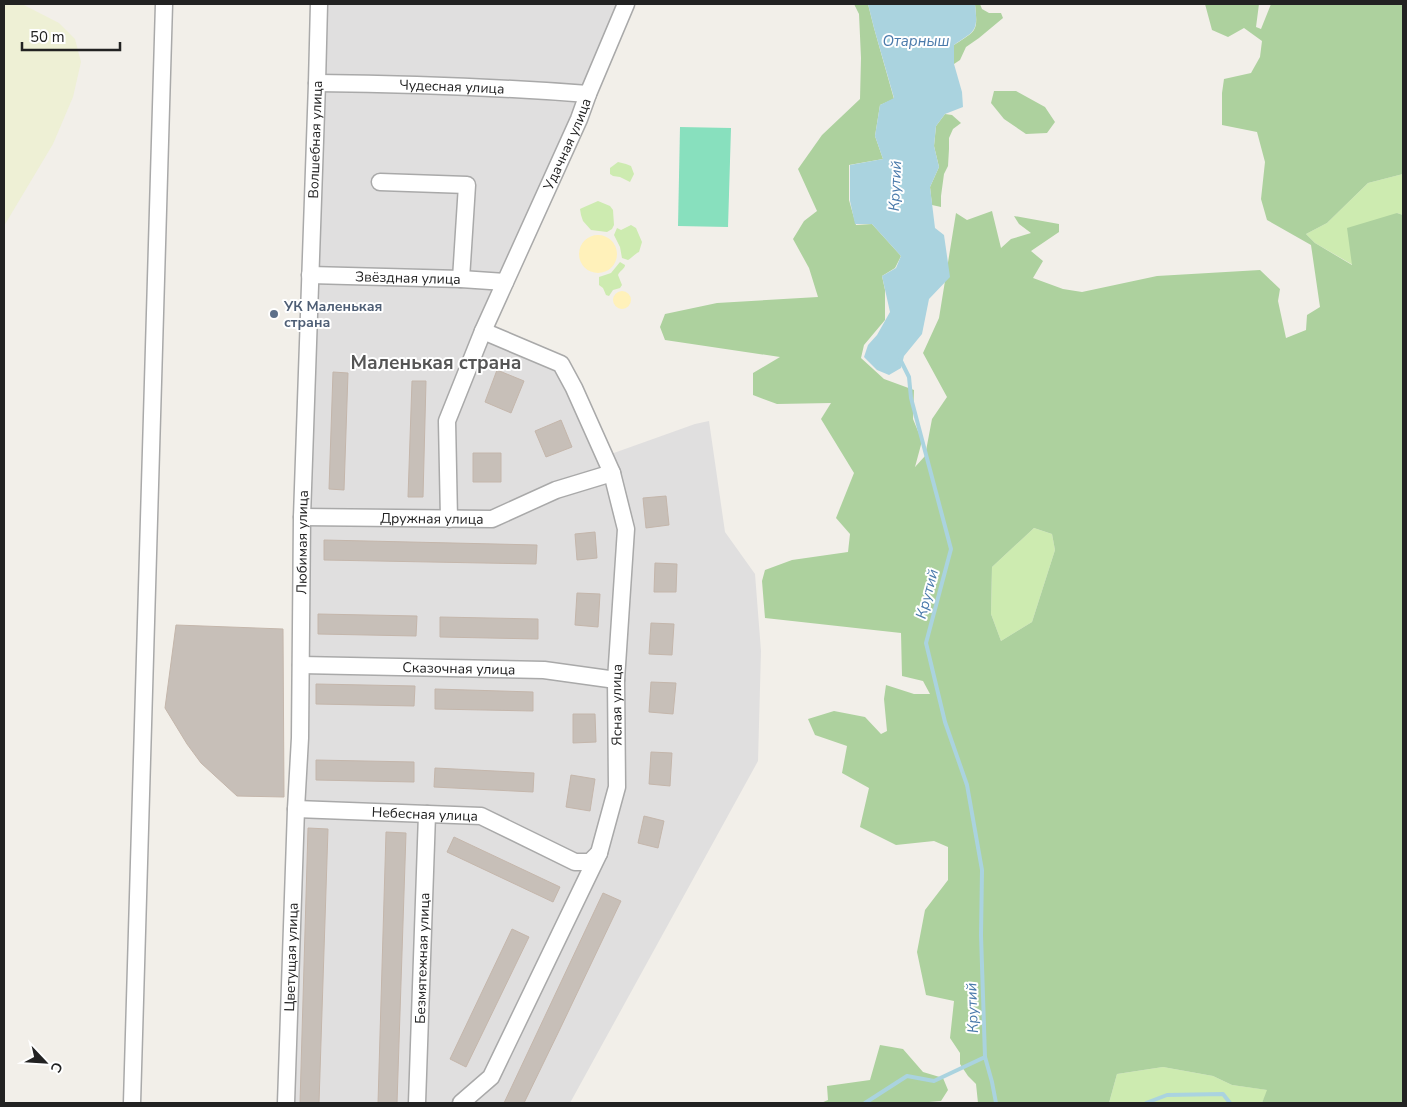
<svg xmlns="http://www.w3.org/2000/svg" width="1407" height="1107" font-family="'Nunito Sans',sans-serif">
  <rect width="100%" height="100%" fill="#f2efe9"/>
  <path fill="#e0dfdf" d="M318,4H632L486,342L562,362L611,454L695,424L709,421L725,532L755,574L761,651L758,761L570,1103H281Z"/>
  <path fill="#eef0d5" d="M4,4H22L59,23L75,39L81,62L73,97L53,144L4,226Z"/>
  <path fill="#cdebb0" d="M618,162L626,164L631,166L634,174L630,182L620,177L613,176L610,174V168Z
    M1403,174V215L1397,213L1353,265L1315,243L1306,234L1327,223L1368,183Z
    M598,201L610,206L613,210L614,225L612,229L607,232L591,230L583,221L581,215L580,209L582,208Z
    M631,225L636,228L642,242L639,252C636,253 629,260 628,260L622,258L620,247L614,235L617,228L621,230Z
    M620,262L625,265C625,269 620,270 618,275L622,285L620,288L613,290L609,296L606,295L603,288L599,285V277L611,273Z
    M1034,528L1052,534L1055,550L1032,622L1001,641L991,614L992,567Z
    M1163,1067L1213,1076L1232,1085L1268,1090L1262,1103H1109L1117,1074Z"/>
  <path fill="#add19e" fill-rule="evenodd" d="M854,4H868L874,28L894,99L880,105L875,136L883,159L849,165V200L856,225L872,224L901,256L895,268L882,276L885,290V320L864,345L861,358L884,379L914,390L913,419L922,441L915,467L925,456L932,419L947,397L923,353L939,318L956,213L967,220L992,211L1001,248L1011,239L1031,233L1019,224L1014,216L1059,224V232L1031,251L1043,261L1033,278L1063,289L1082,292L1157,276L1260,270L1280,289L1278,301L1286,338L1306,330L1307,315L1320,307L1311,245L1267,220L1261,199L1265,162L1257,132L1222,125V93L1224,79L1251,73L1260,57L1262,41L1244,28L1228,37L1212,30L1205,4H1259L1256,27L1261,29L1271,4H1403V174L1368,183L1327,223L1306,234L1315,243L1352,265L1347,228L1397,213L1403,215V1103H1262L1267,1090L1232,1085L1213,1076L1163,1067L1117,1074L1109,1103H978L976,1084L968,1076L960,1064V1053L950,1038L954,1001L926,995L917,952L925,910L948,880V847L934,841L896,845L860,827L869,788L842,773L847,746L815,735L808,719L834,711L865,717L881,734L887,731L884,699L886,685L914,694H930L923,681L902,676L901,633L765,618L762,581L765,570L792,560L848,552L850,534L836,518L854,473L821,419L831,403L777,404L753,395V373L780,357L665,340L660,327L665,314L717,303L818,297L809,268L793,239L804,221L817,211L798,169L822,135L860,99L861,58L859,14ZM1034,528L1052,534L1055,550L1032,622L1001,641L991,614L992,567Z
    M975,4H980L982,9L989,13H1001L1003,18L979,38L966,47L960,60L954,64V45C977,30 978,32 975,4Z
    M994,91H1016L1045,107L1055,122L1047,133L1026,134L1004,119L991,103Z
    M945,114L952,115L961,123L953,129L949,138V149L948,166L944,174L941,196V207L932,205L930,187L939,167L934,146L936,126Z
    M880,1045L903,1049L923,1072L943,1078L948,1090L941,1101L917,1103H821L828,1100L827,1086L870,1080Z"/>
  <path fill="#fff1ba" d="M579 254a19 19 0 1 1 38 0a19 19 0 1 1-38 0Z
    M613 300a9 9 0 1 1 18 0a9 9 0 1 1-18 0Z"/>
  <path fill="#88e0be" d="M680,127L731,128L728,227L678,226Z"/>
  <path fill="#aad3df" d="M868,4H975C978,32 976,30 954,45V64L962,92L963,107L945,114L936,126L934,146L939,167L930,187L935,228L944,235L950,277L929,299L922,334L904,356L901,368L889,375L877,370L864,357L868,345L877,335L890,312L882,276L896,268L901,256L872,224H855L850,201V165L883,159L875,136L880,105L894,98L874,28Z"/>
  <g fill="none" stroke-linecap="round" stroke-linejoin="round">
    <path stroke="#aad3df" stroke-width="4" d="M985,1057L992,1082L996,1103
      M865,1103L907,1076L934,1081L985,1057L981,935L982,870L967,785L945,722L926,643L951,549L911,398L909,377L900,359
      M1146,1103L1167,1095L1223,1094L1230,1103"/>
  </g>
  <path fill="#c7bfb8" stroke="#c4b6ab" d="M497,370L524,381L511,413L485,402Z
    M333,372L348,373L344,490L329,489Z
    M412,381H426L423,497H408Z
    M561,420L572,447L546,457L535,431Z
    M473,453H501V482H473Z
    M666,496L669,525L646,528L643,498Z
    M595,532L597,558L577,560L575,534Z
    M324,540L537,545L536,564L324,560Z
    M655,563L677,564L676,592H654Z
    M577,593L600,594L598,627L575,625Z
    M318,614L417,616L416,636L318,634Z
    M440,617L538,619V639L440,637Z
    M651,623L674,624L672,655L649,654Z
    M176,625L283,629L284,797L237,796L201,763L187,744L165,708Z
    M651,682L676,683L673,714L649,712Z
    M316,684L415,686L414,706L316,704Z
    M435,689L533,692V711L435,709Z
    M573,714H595L596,742L573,743Z
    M651,752L672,753L670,786L649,784Z
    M316,760L414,762V782L316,780Z
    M435,768L534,773L533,792L434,787Z
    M571,775L595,779L590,811L566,807Z
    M644,816L664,821L658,848L638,843Z
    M308,828L328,829L319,1103H300Z
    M386,832L406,833L397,1103H378Z
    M454,837L560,887L553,902L447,852Z
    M603,893L621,901L559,1031L524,1103H504Z
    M512,929L529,937L466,1067L450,1059Z"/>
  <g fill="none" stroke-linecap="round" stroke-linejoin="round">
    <g stroke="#a9a9a9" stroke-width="19">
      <g id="minor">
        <path id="s1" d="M317,83C407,84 497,87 588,94"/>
        <path d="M380,182L467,185L461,279"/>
        <path id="s2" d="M310,275L461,279L505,282"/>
        <path id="s3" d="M302,517L492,519L556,490L612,473"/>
        <path id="s4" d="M449,519L447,421L483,331L579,119L588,94L626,4"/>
        <path id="s5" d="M301,665L544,670L616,680"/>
        <path id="s6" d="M296,809L481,816L575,862H590L599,853"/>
        <path d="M132,1103L164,4"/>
        <path id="s7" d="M286,1103L296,809L300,738L302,517L317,83L319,4"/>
        <path id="s8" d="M417,1103L427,814"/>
        <path id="s9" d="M461,1103L491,1077L599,853L617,787L616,680L626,529L612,473L574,388L561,364L483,331"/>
      </g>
    </g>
    <use href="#minor" stroke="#fff" stroke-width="16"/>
  </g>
  <circle fill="#5c6f8a" stroke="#fff" stroke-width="2" cx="274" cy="314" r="5"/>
  <g text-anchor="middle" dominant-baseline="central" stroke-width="4" stroke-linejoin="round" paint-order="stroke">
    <g font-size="14" fill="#222" stroke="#fff">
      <text stroke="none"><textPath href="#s1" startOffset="135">Чудесная улица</textPath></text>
      <text stroke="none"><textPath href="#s7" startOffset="964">Волшебная улица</textPath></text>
      <text stroke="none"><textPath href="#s4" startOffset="400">Удачная улица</textPath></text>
      <text stroke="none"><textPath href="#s2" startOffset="98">Звёздная улица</textPath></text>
      <text stroke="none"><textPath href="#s3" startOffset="130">Дружная улица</textPath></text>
      <text stroke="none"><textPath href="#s7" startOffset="561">Любимая улица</textPath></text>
      <text stroke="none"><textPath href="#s5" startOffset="158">Сказочная улица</textPath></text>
      <text stroke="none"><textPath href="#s9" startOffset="439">Ясная улица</textPath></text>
      <text stroke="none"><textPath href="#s6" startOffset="129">Небесная улица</textPath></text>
      <text stroke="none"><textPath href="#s7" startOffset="146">Цветущая улица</textPath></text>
      <text stroke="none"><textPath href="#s8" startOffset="145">Безмятежная улица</textPath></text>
    </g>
    <g font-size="14" font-weight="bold" fill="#4e5e75" stroke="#fff" text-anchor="start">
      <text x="284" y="306">УК Маленькая<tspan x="284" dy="16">страна</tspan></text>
    </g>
    <g font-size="15" font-style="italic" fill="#4a7aab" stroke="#fff">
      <text x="916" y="41">Отарныш</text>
      <text transform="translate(895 186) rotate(-87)">Крутий</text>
      <text transform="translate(927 594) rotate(-75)">Крутий</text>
      <text transform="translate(972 1008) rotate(-92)">Крутий</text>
    </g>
    <g font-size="19" font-weight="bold" fill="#555" stroke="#fff">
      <text x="436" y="363">Маленькая страна</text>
    </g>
  </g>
  <rect width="1407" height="1107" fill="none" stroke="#222222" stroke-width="10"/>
  <g transform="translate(45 1062) rotate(115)" stroke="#ffffff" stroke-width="4" paint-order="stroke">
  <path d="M0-4L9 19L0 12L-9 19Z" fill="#222222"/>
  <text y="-8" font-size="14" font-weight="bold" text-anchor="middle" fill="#222222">С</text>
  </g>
  <path d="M22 42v8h98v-8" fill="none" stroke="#222222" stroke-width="2.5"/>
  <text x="30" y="42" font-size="15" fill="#222222" stroke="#ffffff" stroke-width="4" paint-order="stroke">50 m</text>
</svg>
